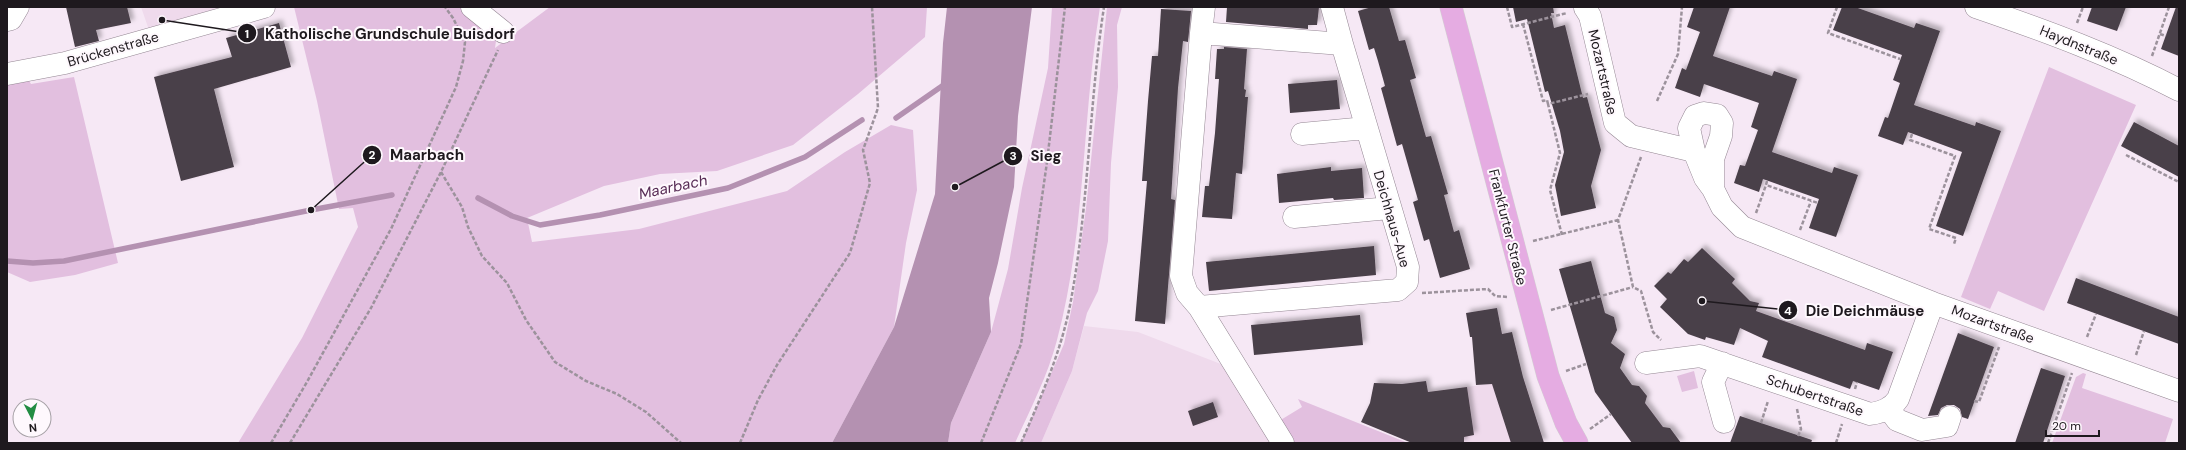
<svg xmlns="http://www.w3.org/2000/svg" width="2186" height="450" font-family="'DM Sans',sans-serif">
  <defs>
    <filter id="shadow"><feDropShadow dx="3.5" dy="-3.5" stdDeviation="2" flood-color="#0004"/></filter>
  </defs>
  <rect width="100%" height="100%" fill="#f6e8f5"/>
  <path fill="#efdaec" d="M141,7H221L149,30Z
    M1084,326L1138,332L1226,366L1275,443H1041L1072,371Z
    M1523,377L1544,443H1453V389L1502,382Z"/>
  <path fill="#e2bfdf" d="M294,7H470L497,34L495,48L550,7H927L925,37L858,94L793,145L717,171L660,174L604,186L527,218L532,242L639,229L787,191L845,152L891,125L913,130L917,190L906,243L894,327L832,443H238L302,338L358,227L353,208L339,209L317,101Z
    M1052,7H1100C1082,117 1086,231 1057,340C1048,375 1030,410 1015,443H948L951,423L991,332L1008,269L1022,188L1048,68Z
    M1107,7H1122L1117,25L1118,87L1111,163L1108,241L1098,291L1087,313L1072,371L1041,443H1021L1064,344L1073,302L1086,208Z
    M2049,67L2136,105L2044,311L1998,291L1990,309L1961,297Z
    M74,77L118,263L75,275L30,282L7,272V83L28,79L31,84Z
    M1694,371L1698,388L1682,392L1677,376Z
    M2083,373L2086,374L2082,388L2173,419L2165,443H2052L2076,377Z
    M1298,399L1408,443H1294L1279,421L1302,407Z"/>
  <path fill="#b491b1" d="M947,7H1032L1018,116L1014,187L998,263L989,298L991,332L951,423L948,443H832L894,327L935,194L943,43Z"/>
  <g fill="none" stroke-linecap="round" stroke-linejoin="round">
    <path stroke="#b491b1" stroke-width="5.5" d="M896,118L945,84
      M478,198L512,216L540,225L600,215L728,188L805,157L862,120
      M7,261L33,263L64,261L311,210L392,195"/>
  </g>
  <path fill="#4a3f49" filter="url(#shadow)" d="M66,7H127L131,23L96,30L99,41L75,47Z
    M1227,7H1319L1317,25H1308V29L1226,22Z
    M1372,7H1389L1399,41L1405,40L1416,78L1410,80L1422,123L1426,137L1431,136L1448,194L1444,195L1454,232L1459,230L1470,269L1440,278L1429,239L1424,241L1413,202L1418,200L1402,144L1397,146L1381,88L1385,86L1378,61L1374,48L1369,50L1358,11Z
    M1513,7H1553L1554,13H1551L1554,28L1565,25L1583,98L1587,97L1601,150L1591,186L1596,208L1561,216L1555,185L1564,152L1560,131L1548,91L1545,92L1527,19L1516,22Z
    M1694,7H1730L1713,56L1772,76L1774,71L1797,79L1772,152L1832,173L1834,167L1858,175L1836,237L1809,228L1819,199L1763,179L1759,192L1734,183L1740,165L1745,166L1758,130L1751,127L1759,103L1704,84L1700,97L1675,88L1682,68L1686,70L1700,32L1687,27Z
    M1842,7H1855L1914,28L1916,23L1940,31L1914,105L1975,126L1976,122L2001,131L1963,236L1936,226L1962,152L1908,132L1903,145L1878,136L1885,117L1888,118L1900,83L1893,80L1902,55L1833,30Z
    M2092,7H2126L2117,31L2087,21Z
    M2176,7H2179V56L2161,49Z
    M1161,9L1191,11L1188,42L1183,41L1178,88L1171,199L1175,200L1165,324L1135,321L1147,181H1142L1148,101L1152,56H1158Z
    M279,23L291,67L214,89L234,167L181,181L154,77L232,57L226,38Z
    M1224,47L1247,49L1244,89L1246,90L1245,97H1248L1242,174L1236,173L1232,219L1202,217L1205,186H1209L1215,133L1219,79H1215L1217,49H1224Z
    M1337,80L1340,109L1290,113L1288,84Z
    M2134,122L2179,146V177L2121,146Z
    M1331,167V171L1362,168L1364,198L1334,200L1333,198L1279,203L1277,174Z
    M1374,246L1376,275L1209,291L1206,262Z
    M1702,248L1735,279L1732,283L1750,301L1759,303L1756,311L1865,350L1867,343L1893,352L1879,390L1853,381L1850,389L1762,357L1768,341L1740,328L1734,345L1706,337L1705,340L1688,334L1660,307L1667,299L1654,286L1668,272L1671,274L1684,259L1688,262Z
    M1591,261L1605,313L1614,317L1617,330L1611,343L1625,354L1620,368L1632,385L1639,386L1647,396L1645,403L1663,427L1670,428L1681,443H1632L1595,392L1559,269Z
    M2076,278L2179,317V344L2067,303Z
    M1497,308L1502,334L1512,332L1523,377L1544,443H1511L1492,384L1476,385L1472,337H1470L1466,313Z
    M1360,315L1363,345L1254,355L1251,325Z
    M1958,333L1994,347L1968,419L1962,417L1960,409L1954,405H1947L1941,408L1938,415L1928,416Z
    M2041,368L2065,376L2043,443H2015Z
    M1426,381L1428,392L1467,387L1474,435L1464,437V443H1412L1361,422L1370,403L1374,383L1402,384Z
    M1213,402L1218,417L1193,426L1188,411Z
    M1740,416L1812,440L1811,443H1730Z"/>
  <g fill="none" stroke-linecap="round" stroke-linejoin="round">
    <g stroke="#948793" stroke-width="23">
      <path id="minor" d="M472,7L503,32
        M1332,7L1342,44
        M1587,7L1585,8L1590,16L1615,123L1631,136L1694,151
        M1976,7C2046,31 2114,56 2179,90
        M7,20L11,19L18,7
        M1201,33L1204,7
        M7,74L65,63L264,7
        M1302,134L1366,128
        M1713,189V159L1721,136L1722,123L1717,115L1704,113L1695,116L1689,128L1694,151L1705,178L1713,189L1722,207L1742,227L1933,303L2179,391
        M1294,217L1389,208
        M1199,307L1398,290L1407,282L1408,267L1342,44L1201,33L1181,276L1187,293L1199,307L1283,443
        M1646,363L1700,356L1870,414C1882,412 1891,409 1898,399L1933,303
        M1722,363L1713,382L1724,422
        M1889,409L1897,420L1922,430L1947,426L1950,417"/>
    </g>
    <g stroke="#d2d1d2" stroke-width="23">
      <path id="major" d="M1451,7L1548,376L1566,423L1577,443"/>
    </g>
    <path stroke="#9c929c" stroke-width="2.5" stroke-dasharray="4 2" stroke-linecap="butt" d="M1507,7L1512,27L1567,13
      M1837,7L1828,33L1900,59
      M2077,23L2083,7
      M1523,24L1543,101L1547,100L1548,104
      M2160,34L2166,36
      M2152,56L2169,7
      M1657,101L1678,54L1682,7
      M1912,134L1910,140L1955,156L1929,229L1956,238L1954,244
      M2126,155L2179,182
      M1641,157L1618,220L1633,287L1641,291L1653,332L1661,340
      M441,172L462,207L468,227L482,256L507,283L526,320L555,362L586,381L617,394L646,412L681,443
      M1767,181L1766,185L1818,203
      M1756,213L1766,185
      M1800,230L1811,201
      M1562,235L1550,190L1560,153L1548,104L1588,94
      M1533,241L1618,220
      M1422,293L1488,289L1495,296L1508,297
      M1551,310L1633,287
      M2087,337L2096,314
      M2136,355L2144,331
      M1566,371L1586,364
      M1855,389L1857,382
      M1974,401L1979,402L1999,347
      M1797,409L1801,429L1798,436
      M1761,423L1768,401
      M1590,429L1611,414
      M271,443L307,382L391,229L456,87L463,61L465,42L453,18L445,7
      M290,443L371,308L441,172L498,50
      M740,443L758,400L777,365L850,253L870,183L863,150L878,108L872,7
      M981,443L1021,344L1047,162L1065,7
      M1021,443C1041,397 1062,350 1071,300C1089,203 1089,104 1104,7
      M1836,443L1842,424
      M2048,443L2072,373"/>
    <use href="#minor" stroke="#fff" stroke-width="22"/>
    <use href="#major" stroke="#e5ace2" stroke-width="22"/>
  </g>
  <g text-anchor="middle" dominant-baseline="central" stroke-width="4" stroke-linejoin="round" paint-order="stroke">
    <g font-size="14" fill="#1e191e" stroke="#fef8fd">
      <text transform="translate(2079 45) rotate(22)">Haydnstraße</text>
      <text transform="translate(113 49) rotate(-16)">Brückenstraße</text>
      <text transform="translate(1603 72) rotate(77)">Mozartstraße</text>
      <text transform="translate(1392 219) rotate(74)">Deichhaus-Aue</text>
      <text transform="translate(1508 227) rotate(76)">Frankfurter Straße</text>
      <text transform="translate(1993 324) rotate(20)">Mozartstraße</text>
      <text transform="translate(1815 395) rotate(19)">Schubertstraße</text>
    </g>
    <g font-size="15" font-style="italic" fill="#572b55" stroke="#fef8fd">
      <text transform="translate(673 187) rotate(-12)">Maarbach</text>
    </g>
  </g>
  <path fill="none" stroke="#1e191e" stroke-width="1.5" d="M162 20L247 33M311 210L372 155M955 187L1013 156M1702 301L1788 310"/>
  <g fill="#1e191e" stroke="#fef8fd" stroke-width="1.5">
    <circle cx="162" cy="20" r="4"/>
    <circle cx="311" cy="210" r="4"/>
    <circle cx="955" cy="187" r="4"/>
    <circle cx="1702" cy="301" r="4"/>
    <circle cx="247" cy="33" r="10"/>
    <circle cx="372" cy="155" r="10"/>
    <circle cx="1013" cy="156" r="10"/>
    <circle cx="1788" cy="310" r="10"/>
  </g>
  <g font-size="12" text-anchor="middle" font-weight="bold" fill="#fff">
    <text x="247" y="38">1</text>
    <text x="372" y="159">2</text>
    <text x="1013" y="160">3</text>
    <text x="1788" y="315">4</text>
  </g>
  <g font-size="15" text-anchor="middle" font-weight="bold" fill="#1e191e" stroke="#fef8fd" stroke-width="4" stroke-linejoin="round" paint-order="stroke">
    <text x="390" y="39">Katholische Grundschule Buisdorf</text>
    <text x="427" y="160">Maarbach</text>
    <text x="1046" y="161">Sieg</text>
    <text x="1865" y="316">Die Deichmäuse</text>
  </g>
  <rect width="2186" height="450" fill="none" stroke="#1e191e" stroke-width="16"/>
  <g transform="translate(32 418) rotate(174)"><circle r="19" fill="#fef8fd" stroke="#a49fa4"/>
  <path d="M0-3L7 15L0 10L-7 15Z" fill="#228c43"/>
  <text y="-6" font-size="11" font-weight="bold" text-anchor="middle" fill="#1e191e">N</text>
  </g>
  <path d="M2046 430v6h53v-6" fill="none" stroke="#1e191e" stroke-width="2"/>
  <text x="2052" y="430" font-size="12" fill="#1e191e" stroke="#fef8fd" stroke-width="3" paint-order="stroke">20 m</text>
</svg>
